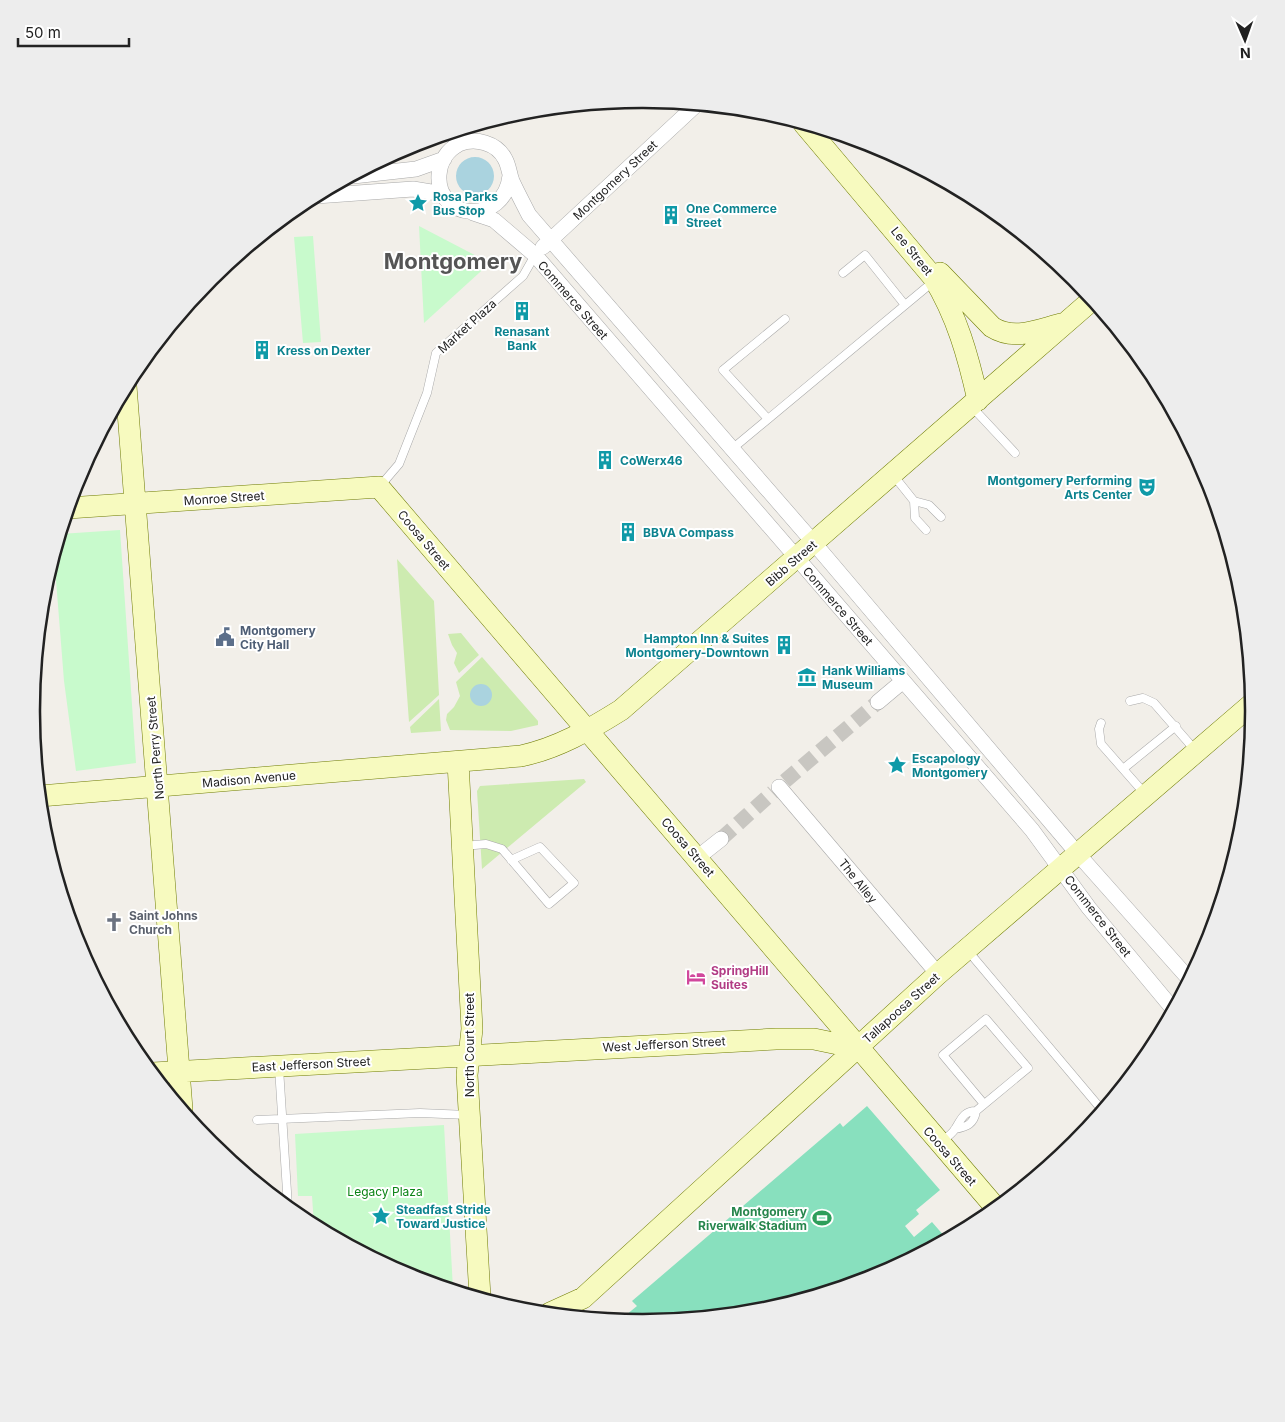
<svg xmlns="http://www.w3.org/2000/svg" width="1285" height="1422" font-family="Inter,sans-serif">
  <rect width="100%" height="100%" fill="#f2efe9"/>
  <path fill="#cdebb0" d="M397,559L434,601L439,695L409,722Z
    M461,633L479,655L459,673L454,663L457,653L452,645L448,634Z
    M482,657L538,721V725L511,731L450,730L446,720L447,714L454,707L460,696L456,682Z
    M439,699L441,731L411,733L410,727Z
    M584,779L586,782L482,869L477,791L480,786Z"/>
  <path fill="#c8facc" d="M419,226L490,263L424,323Z
    M313,236L321,342L303,343L294,237Z
    M120,530L136,763L76,771L64,681L54,555L60,534Z
    M444,1125L453,1289L408,1276L314,1225L312,1196H298L295,1134Z"/>
  <path fill="#88e0be" d="M867,1106L940,1190L916,1210L919,1214L905,1226L914,1237L932,1222L945,1237L955,1228L959,1232L876,1276L761,1311L642,1322L620,1320L637,1306L632,1301L840,1123L843,1127Z"/>
  <path fill="#aad3df" d="M456 176a19 19 0 1 1 38 0a19 19 0 1 1-38 0Z
    M470 695a11 11 0 1 1 22 0a11 11 0 1 1-22 0Z"/>
  <g fill="none" stroke-linecap="round" stroke-linejoin="round">
    <path stroke="#c8c6c1" stroke-width="15" stroke-dasharray="15 8" stroke-linecap="butt" d="M785,781L878,702
      M721,839L773,792"/>
    <g stroke="#a9a9a9" stroke-width="9">
      <path id="lane" d="M843,273L865,255L905,305
        M972,407L1015,453
        M768,419L723,370L785,319
        M732,449L934,281
        M894,476L914,501L915,518L926,530
        M381,485L399,464L427,393L436,353L523,276L535,255
        M914,501L929,505L941,517
        M1130,701L1143,698L1154,703L1195,750
        M1101,723L1099,729L1101,744L1145,794
        M1123,769L1176,726
        M463,846L486,844L502,849L549,904L574,883L540,847L511,860
        M968,951L1102,1110
        M279,1068L288,1207
        M257,1120L420,1113L468,1115
        M955,1129C967,1127 974,1124 976,1111
        M942,1141C946,1138 952,1134 955,1129C961,1120 963,1111 976,1111L1028,1068L986,1019L943,1055L984,1104"/>
    </g>
    <g stroke="#a9a9a9" stroke-width="16">
      <path id="street" d="M353,176L416,169L444,159
        M510,176C504,226 436,221 439,175C440,162 447,150 459,144C475,137 497,143 505,159C509,166 509,173 512,181C517,192 523,203 529,215L814,543L1077,853L1189,979
        M316,196L413,189L443,194
        M473,213L494,220L535,255L1032,830L1089,908L1173,1009
        M543,247L696,105
        M878,702L903,681
        M779,787L938,974
        M697,858L721,839"/>
    </g>
    <g stroke="#707d05" stroke-width="22">
      <path id="secondary" d="M804,124L933,277C957,316 968,356 978,400
        M940,273L992,327C1014,341 1037,330 1061,324
        M126,386L182,1109
        M68,508L379,487L996,1208
        M458,762L472,1029L467,1075L480,1297
        M40,796L521,756C558,748 589,730 621,710L1092,300
        M153,1073L776,1039H814L857,1048
        M550,1313L583,1298L938,974L1253,703"/>
    </g>
    <use href="#lane" stroke="#fff" stroke-width="8"/>
    <use href="#street" stroke="#fff" stroke-width="15"/>
    <use href="#secondary" stroke="#f7fabf" stroke-width="21"/>
  </g>
  <defs>
    <g id="sight-bare" transform="scale(1.5)"><path d="M0-6L1.8-2.2L6-1.7L2.9 1.2L3.7 5.4L0 3.3L-3.7 5.4L-2.9 1.2L-6-1.7L-1.8-2.2Z" fill="#0f9aa8" stroke="#fff" stroke-width="2.5" paint-order="stroke"/></g>
    <g id="building-bare" transform="scale(1.5)"><path d="M-4-6H4V6H1V3H-1V6H-4ZM-2.5-4.3h1.7v1.8h-1.7ZM.8-4.3h1.7v1.8H.8ZM-2.5-1h1.7V.8h-1.7ZM.8-1h1.7V.8H.8Z" fill="#0f9aa8" stroke="#fff" stroke-width="2.5" paint-order="stroke"/></g>
    <g id="theatre-bare" transform="scale(1.5)"><path d="M-5-5.5Q0-4 5-5.5V0Q5 5 0 6Q-5 5-5 0ZM-3.3-2.5H-1v1.5H-3.3ZM1-2.5H3.3v1.5H1ZM-2.8 1Q0 5.5 2.8 1Z" fill="#0f9aa8" stroke="#fff" stroke-width="2.5" paint-order="stroke"/></g>
    <g id="civic-bare" transform="scale(1.5)"><path d="M-.6-6.5H3V-4.5H.6V-3L4-1V1h2V6H-6V1h2V-1L-.6-3ZM-1.2 2.5V6h2.4V2.5Z" fill="#5c6f8a" stroke="#fff" stroke-width="2.5" paint-order="stroke"/></g>
    <g id="museum-bare" transform="scale(1.5)"><path d="M0-6L6-3V-2H-6V-3ZM-5-1h2V3h-2ZM-1-1h2V3h-2ZM3-1h2V3H3ZM-6 4H6V6H-6Z" fill="#0f9aa8" stroke="#fff" stroke-width="2.5" paint-order="stroke"/></g>
    <g id="church-bare" transform="scale(1.5)"><path d="M-1.2-6h2.4v3.5h3.3v2.4h-3.3V6h-2.4V-.1h-3.3v-2.4h3.3Z" fill="#6b7280" stroke="#fff" stroke-width="2.5" paint-order="stroke"/></g>
    <g id="hotel-bare" transform="scale(1.5)"><path d="M-6-4.5h1.5V1H6V5H4.5V3h-9V5H-6ZM-4 0a1.8 1.8 0 1 1 3.6 0ZM.5 0V-2.5h3Q6-2.5 6 0Z" fill="#d1479c" stroke="#fff" stroke-width="2.5" paint-order="stroke"/></g>
    <g id="stadium-bare" transform="scale(1.5)"><path d="M0-5a6.5 5 0 1 0 0 10a6.5 5 0 1 0 0-10ZM-3.5-1.8h7v3.6h-7Z" fill="#2e9e5b" stroke="#fff" stroke-width="2.5" paint-order="stroke"/></g>
  </defs>
  <g fill-rule="evenodd">
    <use href="#sight-bare" x="418" y="203"/>
    <use href="#building-bare" x="671" y="215"/>
    <use href="#building-bare" x="522" y="311"/>
    <use href="#building-bare" x="262" y="350"/>
    <use href="#building-bare" x="605" y="460"/>
    <use href="#theatre-bare" x="1147" y="487"/>
    <use href="#building-bare" x="628" y="532"/>
    <use href="#civic-bare" x="225" y="637"/>
    <use href="#building-bare" x="784" y="645"/>
    <use href="#museum-bare" x="807" y="677"/>
    <use href="#sight-bare" x="897" y="765"/>
    <use href="#church-bare" x="114" y="922"/>
    <use href="#hotel-bare" x="696" y="977"/>
    <use href="#sight-bare" x="381" y="1216"/>
    <use href="#stadium-bare" x="822" y="1218"/>
  </g>
  <g text-anchor="middle" dominant-baseline="central" stroke-width="4" stroke-linejoin="round" paint-order="stroke">
    <g font-size="12" fill="#222" stroke="#fff">
      <text transform="translate(615 180) rotate(-43)">Montgomery Street</text>
      <text transform="translate(912 251) rotate(51)">Lee Street</text>
      <text transform="translate(573 300) rotate(49)">Commerce Street</text>
      <text transform="translate(467 326) rotate(-42)">Market Plaza</text>
      <text transform="translate(224 498) rotate(-4)">Monroe Street</text>
      <text transform="translate(424 540) rotate(50)">Coosa Street</text>
      <text transform="translate(791 563) rotate(-41)">Bibb Street</text>
      <text transform="translate(838 606) rotate(49)">Commerce Street</text>
      <text transform="translate(155 748) rotate(-95)">North Perry Street</text>
      <text transform="translate(249 779) rotate(-5)">Madison Avenue</text>
      <text transform="translate(688 847) rotate(49)">Coosa Street</text>
      <text transform="translate(858 881) rotate(51)">The Alley</text>
      <text transform="translate(1098 916) rotate(52)">Commerce Street</text>
      <text transform="translate(901 1008) rotate(-42)">Tallapoosa Street</text>
      <text transform="translate(664 1044) rotate(-3)">West Jefferson Street</text>
      <text transform="translate(469 1045) rotate(-90)">North Court Street</text>
      <text transform="translate(311 1064) rotate(-3)">East Jefferson Street</text>
      <text transform="translate(950 1156) rotate(49)">Coosa Street</text>
    </g>
    <g font-size="12" font-weight="bold" fill="#0d838f" stroke="#fff" text-anchor="start">
      <text x="433" y="196">Rosa Parks<tspan x="433" dy="14">Bus Stop</tspan></text>
      <text x="686" y="208">One Commerce<tspan x="686" dy="14">Street</tspan></text>
      <text x="522" y="331" text-anchor="middle">Renasant<tspan x="522" dy="14">Bank</tspan></text>
      <text x="277" y="350">Kress on Dexter</text>
      <text x="620" y="460">CoWerx46</text>
      <text x="1132" y="480" text-anchor="end">Montgomery Performing<tspan x="1132" dy="14">Arts Center</tspan></text>
      <text x="643" y="532">BBVA Compass</text>
      <text x="769" y="638" text-anchor="end">Hampton Inn &amp; Suites<tspan x="769" dy="14">Montgomery-Downtown</tspan></text>
      <text x="822" y="670">Hank Williams<tspan x="822" dy="14">Museum</tspan></text>
      <text x="912" y="758">Escapology<tspan x="912" dy="14">Montgomery</tspan></text>
      <text x="396" y="1209">Steadfast Stride<tspan x="396" dy="14">Toward Justice</tspan></text>
    </g>
    <g font-size="12" font-weight="bold" fill="#4e5e75" stroke="#fff" text-anchor="start">
      <text x="240" y="630">Montgomery<tspan x="240" dy="14">City Hall</tspan></text>
    </g>
    <g font-size="12" font-weight="bold" fill="#5b616d" stroke="#fff" text-anchor="start">
      <text x="129" y="915">Saint Johns<tspan x="129" dy="14">Church</tspan></text>
    </g>
    <g font-size="12" font-weight="bold" fill="#b23c85" stroke="#fff" text-anchor="start">
      <text x="711" y="970">SpringHill<tspan x="711" dy="14">Suites</tspan></text>
    </g>
    <g font-size="12" fill="#0c8416" stroke="#fff">
      <text x="385" y="1191">Legacy Plaza</text>
    </g>
    <g font-size="12" font-weight="bold" fill="#27864d" stroke="#fff" text-anchor="end">
      <text x="807" y="1211">Montgomery<tspan x="807" dy="14">Riverwalk Stadium</tspan></text>
    </g>
    <g font-size="22" font-weight="bold" fill="#555" stroke="#fff">
      <text x="453" y="261">Montgomery</text>
    </g>
  </g>
  <path d="M0 0H1285V1422H0ZM642 108H643A602 602 0 0 1 1245 710V712A602 602 0 0 1 643 1314H642A602 602 0 0 1 40 712V710A602 602 0 0 1 642 108Z" fill="#ededed" fill-rule="evenodd"/>
  <path fill="none" stroke="#222" stroke-width="2.5" d="M642 108H643A602 602 0 0 1 1245 710V712A602 602 0 0 1 643 1314H642A602 602 0 0 1 40 712V710A602 602 0 0 1 642 108Z"/>
  <g transform="translate(1245 40) rotate(178)" stroke="#ffffff" stroke-width="4" paint-order="stroke">
  <path d="M0-4L9 19L0 12L-9 19Z" fill="#222222"/>
  <text y="-8" font-size="14" font-weight="bold" text-anchor="middle" fill="#222222">N</text>
  </g>
  <path d="M18 38v8h111v-8" fill="none" stroke="#222222" stroke-width="2.5"/>
  <text x="25" y="38" font-size="15" fill="#222222" stroke="#ffffff" stroke-width="4" paint-order="stroke">50 m</text>
</svg>
